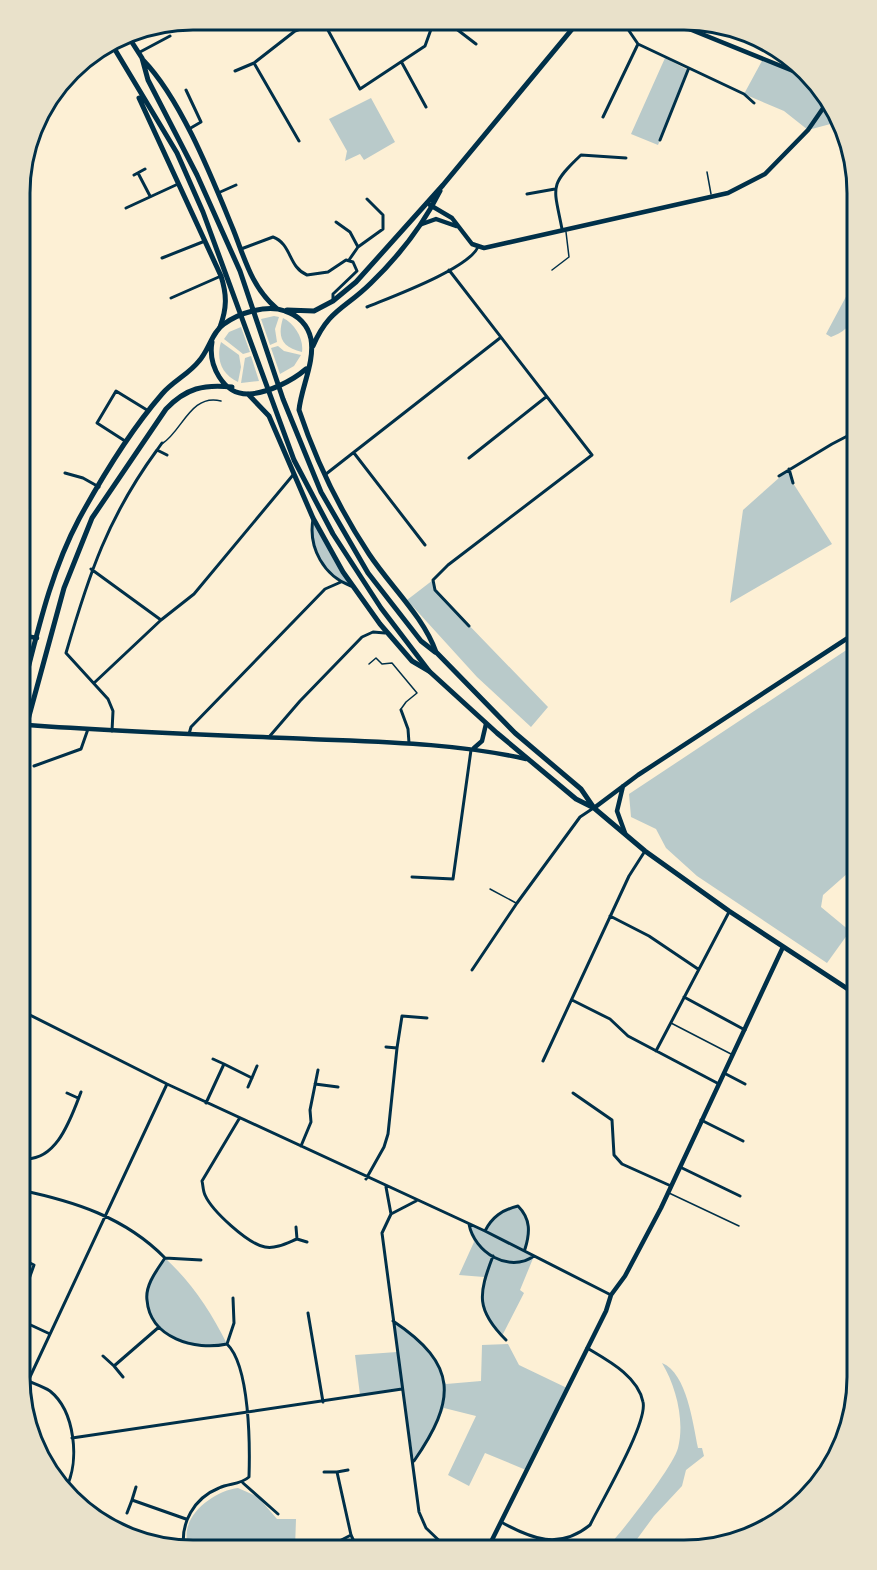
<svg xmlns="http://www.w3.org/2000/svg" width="877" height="1570" font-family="Signika,sans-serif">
  <rect width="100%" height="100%" fill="#fdf0d5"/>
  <path fill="#b9caca" d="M665,58L688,70L658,145L631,134Z
    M763,59L808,77L838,122L808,130L784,111L744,94Z
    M371,98L395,142L364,160L360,154L345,161L347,151L329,119Z
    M857,276C857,304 862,325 831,337L826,334Z
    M274,316L279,317L275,329L277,342L270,345L261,319Z
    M283,318C295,324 304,339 302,352C282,347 277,338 283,318Z
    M241,327L250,352L243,354L224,339L229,332Z
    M221,342L239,355L241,367L238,382C221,374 216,359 221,342Z
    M278,346L284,351L301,355L294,366L280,374L271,348Z
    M251,356L259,381L241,383L245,358Z
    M789,469L793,483L832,544L730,603L743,510Z
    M313,518L353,586C324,576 308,548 313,518Z
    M433,580L435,590L548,707L531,727L477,677L407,600Z
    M857,643V865L823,895L821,907L850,931L827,963L697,876L666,848L656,829L631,817L629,794Z
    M518,1206C532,1219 528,1233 525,1250L534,1256L520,1290L524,1293L502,1336C482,1321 480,1301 484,1277L459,1275L474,1242L469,1224L485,1231L499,1213Z
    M165,1258C192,1283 210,1310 227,1344C213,1345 198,1348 185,1344C159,1336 140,1308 150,1282C154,1273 160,1265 165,1258Z
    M393,1321C423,1341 432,1351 446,1384L481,1381L482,1345L508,1344L519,1365L567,1388L526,1470L485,1453L469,1486L448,1475L476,1416L444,1408L431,1436L414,1461L402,1389L360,1395L355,1355L397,1352Z
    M662,1363C687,1373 693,1424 698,1448H702L704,1456L686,1470L682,1486L654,1516L629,1550H605C621,1533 673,1467 678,1448C685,1421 676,1386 662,1363Z
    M238,1488L258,1497L277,1519H296L295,1549H190C175,1520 212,1491 238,1488Z"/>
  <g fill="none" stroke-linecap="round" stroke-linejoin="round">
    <path stroke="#003049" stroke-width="1.5" d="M707,172L711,194
      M552,270L569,257L566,232
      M163,443C182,431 191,393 221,401
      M369,664L376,658L382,664L392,663L417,693L406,702L401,709
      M490,889L516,903
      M671,1023L731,1054
      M669,1193L739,1226"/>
    <path stroke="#003049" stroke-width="3" d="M290,20L295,31L323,21L360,89L425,46L434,21
      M446,21L476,44
      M623,22L638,44L744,94L754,103
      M295,31L254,63L299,141
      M140,52L170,36
      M402,63L426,107
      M235,71L254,63
      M186,90L201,122L189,129
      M603,117L638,44
      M660,140L688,70
      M138,173L150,196
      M134,175L145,169
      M218,193L236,185
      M527,194L555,189
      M126,208L178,184
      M336,222L350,232L358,247
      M562,229C554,187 548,186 581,155L626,158
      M241,249L273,237C292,244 288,267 307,275L328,272L346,260L353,262L357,271L333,294V299
      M162,258L205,241
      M349,260L358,247L383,229V215L367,199
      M449,270L592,455L448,565L433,580L435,590L469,626
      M171,298L221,276
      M367,307C391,297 468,269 478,247
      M125,441L97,423L116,391L147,410
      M162,443L157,450L167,455
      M354,453L425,545
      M469,458L546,397
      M789,469L793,483
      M65,473L83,478L99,487
      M326,474L500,338
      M779,476L832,444L857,431
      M313,519C308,548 324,576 351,586
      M91,569L161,620
      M94,683L161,620L194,594L293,475
      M401,710L408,729L409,743
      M112,731L113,711L108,699L66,653C89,574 108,517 157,450
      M189,734L191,727L325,589L341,582
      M269,737L300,701L362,637L373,632L385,633
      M34,766L81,749L88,729
      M412,877L453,879L471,750
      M610,916L649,936L698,969
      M472,970L517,903L580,817L592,809
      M684,997L745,1030
      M572,1000L610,1019L628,1036L719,1084
      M20,1010L167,1084L485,1231L611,1295
      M386,1047L397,1048L402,1016L427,1018
      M656,1051L729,912
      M213,1059L224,1064
      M543,1061L629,876L645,851
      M724,1073L745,1084
      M315,1084L338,1087
      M248,1087L257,1066
      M67,1093L78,1098
      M573,1093L612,1120L614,1155L622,1164L671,1186
      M206,1103L224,1064L252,1078
      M239,1119L202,1181C203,1185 203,1191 205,1195C212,1211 248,1244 265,1247C276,1249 287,1243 297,1239L296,1227
      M701,1120L743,1141
      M301,1146L311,1122L310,1110L318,1070
      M20,1158C56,1165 71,1118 81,1092
      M680,1167L740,1196
      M366,1179L384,1147L388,1134L397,1048
      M386,1187L391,1214L382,1233L419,1512L426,1528L449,1550
      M20,1189L27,1159
      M20,1190C73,1201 125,1217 165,1258C157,1270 145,1285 147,1300C150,1338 195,1351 227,1344C250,1366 250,1446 249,1477C240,1485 229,1483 219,1488C194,1498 180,1523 184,1549
      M391,1214L416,1201
      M469,1224C474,1252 509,1274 534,1256
      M485,1231C492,1217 502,1210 518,1206C531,1219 530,1233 525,1249
      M297,1239L307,1242
      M493,1256C478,1295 476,1310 506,1340
      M165,1258L201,1260
      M20,1290L29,1279L34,1265L20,1258
      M308,1313L323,1402
      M20,1320L50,1334
      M393,1321C459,1365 456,1400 414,1461
      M227,1344L234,1323L233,1298
      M103,1356L114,1366L159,1327
      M114,1366L123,1377
      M28,1381C35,1384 44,1387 50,1391C75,1411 80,1461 66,1488
      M22,1394L167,1084
      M72,1438L402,1389
      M324,1472H337L351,1535L358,1550
      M337,1472L348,1470
      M243,1483L278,1514
      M136,1487L132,1500L186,1519
      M127,1513L132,1500
      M501,1522C532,1539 559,1550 590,1525C601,1502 648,1423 643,1402C638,1376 607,1360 587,1348
      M324,1549L351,1535"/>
    <path stroke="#003049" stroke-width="4.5" d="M672,22L808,77
      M430,205L452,218L472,244L484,248L728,193L765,174L808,130L826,104
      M422,224L436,219L456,226
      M20,635L37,638
      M28,725C122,732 215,735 309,739C382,742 455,743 526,759
      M474,748L482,741L486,724
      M623,786L617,811L625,833
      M594,808L638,775L857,632
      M487,1550L606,1311L611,1295L625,1276L661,1208L783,947"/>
    <path stroke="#003049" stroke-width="5" d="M126,33L142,58L148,80L197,175L240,271L283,399L321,492L368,573L421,641L435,652
      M111,43L177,153L203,212L294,460L333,534L381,608L429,671
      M143,60C181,99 212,178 233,229C245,259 251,286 276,308
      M139,98L221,276C227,295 227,308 220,327"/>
    <path stroke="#003049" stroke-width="5" d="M287,310L314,311L333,301L356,282L443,185L578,22
      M212,342C208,365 223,395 249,394C268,393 292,381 306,369
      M313,346C329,309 345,309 371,283C399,256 423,225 440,191
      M248,394L269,416L313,518L343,572L380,624L412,661L429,671L497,733L576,799L594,808L645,851L729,911L857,995
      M20,700C36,639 49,575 79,519C102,477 130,431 162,394C173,381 189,374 199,361C209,350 212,332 224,324C239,313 267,304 285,311C298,315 308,325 311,339C315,362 301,388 299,410C316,461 340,510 369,554C391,587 423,616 436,652L515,733L581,789L594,808
      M20,749L64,588L92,518L166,409C186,388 204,384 232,387"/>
  </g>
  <path d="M0 0H877V1570H0ZM193 30H684A163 163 0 0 1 847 193V1377A163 163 0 0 1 684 1540H193A163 163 0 0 1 30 1377V193A163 163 0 0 1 193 30Z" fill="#e9e1ca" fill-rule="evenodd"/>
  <path fill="none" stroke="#003049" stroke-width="3" d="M193 30H684A163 163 0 0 1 847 193V1377A163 163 0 0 1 684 1540H193A163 163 0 0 1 30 1377V193A163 163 0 0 1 193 30Z"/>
</svg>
